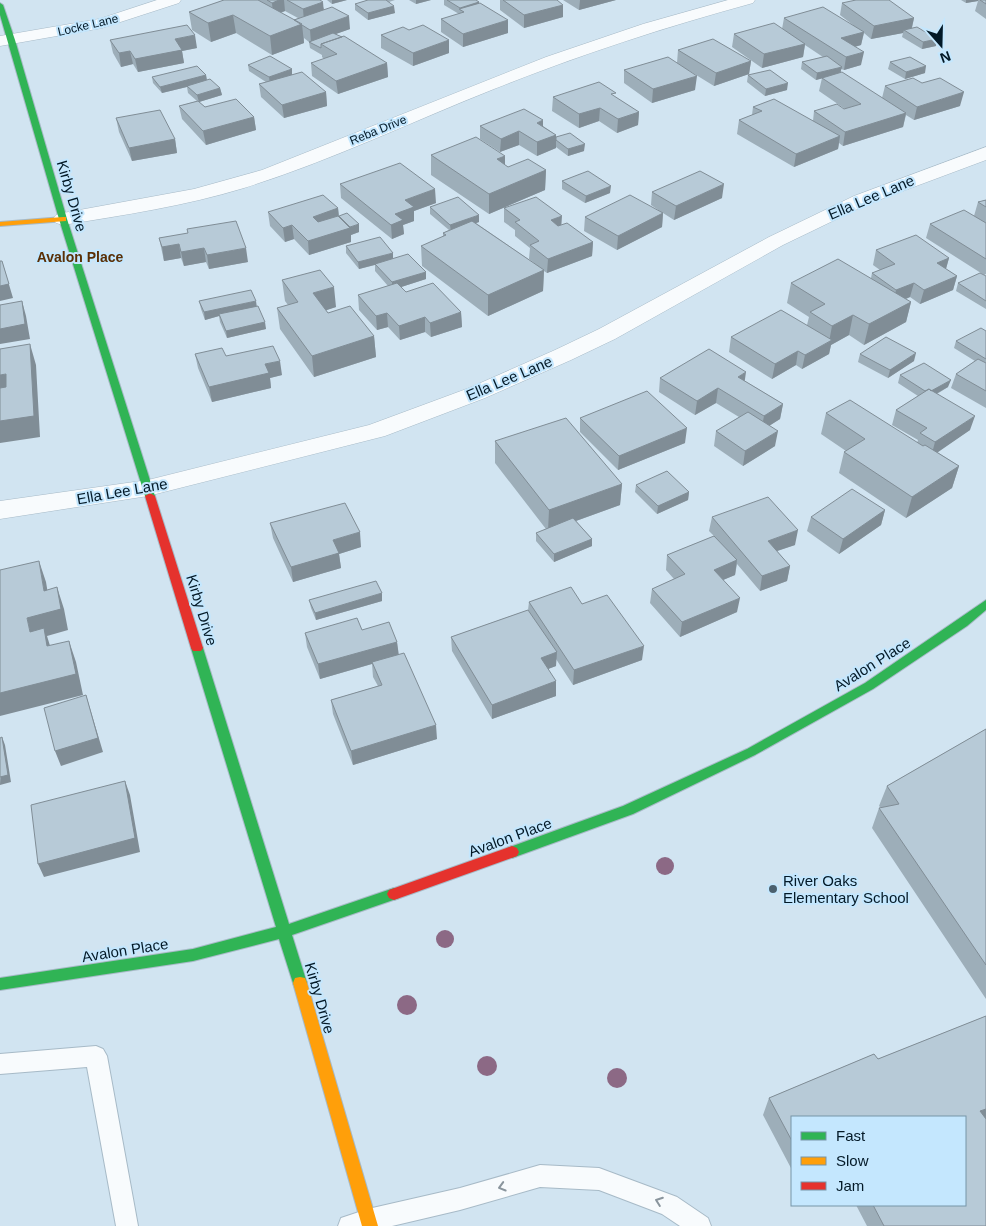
<svg xmlns="http://www.w3.org/2000/svg" width="986" height="1226" font-family="Helvetica,sans-serif">
  <rect width="100%" height="100%" fill="#d1e4f1"/>
  <g fill="none" stroke-linecap="round" stroke-linejoin="round">
    <g stroke="#a7bac7" stroke-width="2">
      <path id="lane" d="M96,1046L103,1049L107,1056L138,1226H116L87,1067L0,1074V1054Z
        M540,1165L599,1168L677,1197L708,1218L711,1226H680L662,1214L599,1190L540,1187L460,1210L392,1226H338L341,1218L368,1209L460,1188Z"/>
    </g>
    <g stroke="#a7bac7" stroke-width="1">
      <path id="street" d="M157,0H181L179,3L102,28L0,46V36L99,19Z
        M728,0H755L753,3C665,27 579,55 494,89C411,122 330,161 244,188C185,206 124,215 63,225L56,223L53,219L56,215L63,213L194,189L262,170L546,57L643,24Z
        M986,147V160L868,204L783,245L615,339L571,360L485,398L385,436L148,496L0,519V501L148,480L369,425L469,388L555,350L599,329L769,237L854,196Z"/>
    </g>
    <g stroke="#a7bac7" stroke-width="2">
      <path id="fast" d="M0,3L3,5L15,40L67,219L155,496L154,498L150,499L145,496L59,219L0,15Z
        M986,600V610L967,626L873,689L755,755L633,814L512,858L507,856L505,852L507,848L623,806L747,749L865,683Z
        M197,644L201,645L203,648L289,924L394,888L399,890L401,894L399,898L292,935L307,983L305,988L300,989L295,988L293,983L279,939L193,961L0,990V978L193,949L276,927L191,648L193,645Z"/>
    </g>
    <g stroke="#a7bac7" stroke-width="2">
      <path id="slow" d="M63,217H66V221L0,226V222Z
        M300,977L305,978L307,983L378,1226H362L293,983L295,978Z"/>
    </g>
    <g stroke="#a7bac7" stroke-width="2">
      <path id="jam" d="M150,493L155,496L203,648L201,651H193L191,648L145,496Z
        M512,846L517,848L519,852L517,856L394,900L389,898L387,894L389,890Z"/>
    </g>
    <use href="#lane" fill="#f8fbfd" fill-rule="evenodd"/>
    <use href="#street" fill="#f8fbfd" fill-rule="evenodd"/>
    <use href="#fast" fill="#30b455" fill-rule="evenodd"/>
    <use href="#slow" fill="#ff9f0a" fill-rule="evenodd"/>
    <use href="#jam" fill="#e5322d" fill-rule="evenodd"/>
  </g>
  <g fill="#8c6985">
    <circle cx="665" cy="866" r="9"/>
    <circle cx="445" cy="939" r="9"/>
    <circle cx="407" cy="1005" r="10"/>
    <circle cx="487" cy="1066" r="10"/>
    <circle cx="617" cy="1078" r="10"/>
  </g>
  <path fill="#9daeb9" fill-rule="evenodd" d="M224,0H320L324,9L350,29L335,34L387,63L388,77L338,94L312,76L311,63L324,59L322,57V55L310,48L309,42L304,38V43L272,55L236,33L211,42L192,30L189,12ZM285,11L298,18L294,20L281,13Z
    M327,0H347L332,4Z
    M368,0H395L389,2L395,13L368,20L355,10V4Z
    M409,0H431L416,4Z
    M444,0H476L479,2V4L508,33L463,47L441,32V19L459,14L444,5Z
    M500,0H557L563,17L524,28L500,10Z
    M563,0H616L579,10Z
    M961,0H986V19L975,11L978,1L966,3Z
    M842,3L914,18L912,28L936,46L922,49L902,37L903,33L871,39L864,33L861,45L855,47L861,65L844,70L841,69V73L882,98L885,86L960,106L914,120L906,115L903,127L843,146L839,143L838,149L794,167L737,134L739,120L752,115L753,107L813,121L814,111L845,109L819,91L822,78L816,80L801,69L802,62L823,57L805,45L803,57L762,68L732,47L734,34L782,29L784,18L853,25L840,15Z
    M409,30L449,53L413,66L381,48V35Z
    M110,40L197,48L182,51L184,63L138,72L133,64L121,67L113,53Z
    M678,50L751,61L749,74L714,86L688,70L695,90L652,103L624,83V70L677,63Z
    M890,62L925,73L905,79L888,69Z
    M248,65L292,69V75L326,92L327,106L284,118L261,97L259,84L266,82L249,71Z
    M206,75L207,80L220,88L222,95L199,102L205,107L254,117L256,130L206,145L182,119L179,106L197,101L188,93L187,87L162,93L153,83L152,77Z
    M748,75L787,90L765,96L747,82Z
    M553,97H615L639,112L638,125L617,133L599,121L579,128L552,111Z
    M116,118L175,139L177,153L132,161L119,132Z
    M480,126H543L556,135V137L584,151L568,156L556,147V148L537,156L519,145L500,152L480,139Z
    M431,155L505,165L508,167L546,170L545,190L489,214L431,175Z
    M562,181L610,193L585,203L562,189Z
    M340,184L436,203L414,211V221L403,225L404,234L392,239L341,198Z
    M652,192L722,198L674,220L663,213L662,227L617,250L584,231L585,217L661,212L651,205Z
    M986,200V274L984,275L926,238L930,224L974,216L978,202Z
    M430,207L479,222L476,223L538,266L529,259L530,248L515,236V230L504,222V208L561,225L593,242L592,256L547,273L544,271L543,291L488,316L422,266L421,246L443,237V233L449,230L430,214Z
    M338,208L339,216L359,232L351,235V242L309,255L294,239L285,242L270,226L268,212Z
    M188,234L248,262L209,269L206,262L184,266L181,258L164,261L159,238Z
    M346,246L393,258L426,279L401,287L406,292L461,312L462,327L431,337L425,332L400,340L388,327L377,330L359,310L358,295L388,286L375,271V265L359,269L346,253Z
    M876,250L949,258L946,269L957,276L953,290L920,304L910,297L906,299L911,302L906,322L864,345L849,335L831,345L829,354L802,369L796,365L772,379L729,352L731,337L807,325L809,317L787,303L791,283L871,278L872,273L880,270L873,265Z
    M986,276V309L956,291L958,283Z
    M282,280L336,307L326,310L328,313L374,336L376,357L314,377L280,329L277,308L288,305L285,301Z
    M199,301L257,306L266,329L227,338L220,322L219,316L205,320L201,309Z
    M986,331V408L951,388L956,374L975,361L954,348L956,341Z
    M195,354L226,356L282,375L270,378L271,388L212,402L198,368Z
    M860,354L914,361L888,378L858,362Z
    M900,375L948,387L937,394L970,430L937,452L959,466L952,488L906,518L839,473L844,452L846,451L821,434L826,413L917,443L918,440L892,425L896,410L918,396L898,383Z
    M660,378L745,381L783,404L780,419L769,426L775,446L743,466L714,446L716,431L739,417L716,403L695,415L659,392Z
    M580,418L685,443L618,470L580,432Z
    M495,441L622,484L620,505L576,521L592,539V546L554,562L536,541V533L546,529L495,463Z
    M636,485L689,492L688,500L657,514L635,492Z
    M885,510L881,525L839,554L807,531L811,517Z
    M712,517L795,545L777,551L790,566L787,581L760,591L737,564L735,575L723,580L737,612L680,637L650,603L652,589L674,579L666,570L667,555L714,536L709,531Z
    M270,523L361,547L339,554L341,568L293,582L273,538Z
    M309,600L382,601L316,620L311,608Z
    M529,602L582,604L642,660L573,685L556,659V666L548,669L556,696L492,719L452,651L451,637L528,610Z
    M362,630L397,642L398,655L437,739L353,765L333,714L331,700L378,686L373,677L372,664L320,679L307,647L305,633Z
    M986,729V999L872,828L879,808H881L879,806L887,786Z
    M986,1016V1226H867L856,1205H965V1117H792V1170L763,1115L769,1098L874,1054L878,1059Z"/>
  <path fill="#808d96" d="M279,0H284L285,11L273,15L272,3Z
    M332,0H347L332,4Z
    M416,0H431L416,4Z
    M580,0H616L579,10Z
    M966,0H978V1L966,3Z
    M323,2L324,14L304,22L303,9Z
    M479,2V9L464,12L460,10V8Z
    M563,5V17L524,28V15Z
    M394,6L395,13L368,20V13Z
    M233,15L236,33L211,42L208,23Z
    M349,16L350,29L311,43L310,30Z
    M914,18L911,31L904,30L903,33L871,39L874,26Z
    M508,20V33L463,47V34Z
    M302,24L304,43L272,55L270,36Z
    M864,32L861,45L839,51L841,38Z
    M195,35L197,48L182,51L184,63L138,72L135,59L175,39Z
    M937,39L936,46L922,49L923,42Z
    M449,40V53L413,66V53Z
    M805,44L803,57L762,68L764,54Z
    M130,51L133,64L121,67L119,53Z
    M864,52L861,65L844,70L846,57Z
    M751,61L749,74L714,86L716,73Z
    M387,63L388,77L338,94L336,81Z
    M926,66L925,73L905,79L906,72Z
    M842,67L840,74L816,80L817,73Z
    M292,69V76L270,84L269,77Z
    M206,75L207,82L162,93L160,87Z
    M697,76L695,90L652,103L653,89Z
    M788,83L787,90L765,96L766,89Z
    M220,88L222,95L199,102L197,95Z
    M326,92L327,106L284,118L282,105Z
    M964,92L960,106L914,120L917,107Z
    M600,108L599,121L579,128V114Z
    M639,112L638,125L617,133L618,119Z
    M906,113L903,127L843,146L845,132Z
    M254,117L256,130L206,145L203,131Z
    M543,120V134L537,123Z
    M519,131V145L500,152L501,139Z
    M556,135V148L537,156V142Z
    M840,136L838,149L794,167L796,154Z
    M175,139L177,153L132,161L129,148Z
    M585,144L584,151L568,156V149Z
    M505,156V176L497,159Z
    M546,170L545,190L489,214V194Z
    M724,184L722,198L674,220L676,206Z
    M611,186L610,193L585,203L586,196Z
    M435,189L436,203L414,211V221L403,225L404,234L392,239L391,225L395,214L405,200Z
    M338,208L340,229L322,235L313,217Z
    M663,213L662,227L617,250L618,236Z
    M479,215V222L451,232L450,225Z
    M562,216L561,230L551,220Z
    M359,224V232L351,235V242L309,255L308,241Z
    M292,225L294,239L285,242L283,228Z
    M593,242L592,256L547,273L548,259Z
    M179,244L181,258L164,261L162,247Z
    M204,248L206,262L184,266L181,252Z
    M246,248L248,262L209,269L207,255Z
    M393,253V260L359,269L358,262Z
    M949,258L945,272L937,263Z
    M2,261L13,298L0,301V286Z
    M544,270L543,291L488,316V295Z
    M426,272V279L392,290V282Z
    M957,276L953,290L920,304L924,290Z
    M914,283L910,297L893,304L896,290Z
    M334,287L336,307L315,314L313,293Z
    M22,301L26,316L30,339L0,344V329Z
    M256,301L257,308L219,314V316L205,320L204,312Z
    M911,302L906,322L864,345L869,324Z
    M461,312L462,327L431,337L430,323Z
    M387,313L388,327L377,330L376,316Z
    M853,315L849,335L831,345L829,354L802,369L805,355L829,342L832,326Z
    M425,317V332L400,340L399,326Z
    M265,322L266,329L227,338L226,331Z
    M374,336L376,357L314,377L312,356Z
    M30,344L36,365L40,437L0,443V421Z
    M798,351L796,365L772,379L775,364Z
    M916,353L914,361L888,378L890,370Z
    M280,361L282,375L270,378L271,388L212,402L209,387L265,364Z
    M746,372L744,386L738,377Z
    M6,374L13,395L0,397V375Z
    M951,380L948,387L925,400L927,393Z
    M718,388L716,403L695,415L697,401Z
    M783,404L780,419L761,431L764,416Z
    M975,416L970,430L931,457L935,442Z
    M687,428L685,443L618,470L619,456Z
    M778,431L775,446L743,466L745,451Z
    M959,466L952,488L906,518L912,497Z
    M622,484L620,505L548,531L549,510Z
    M689,492L688,500L657,514L658,506Z
    M885,510L881,525L839,554L843,539Z
    M798,530L795,545L765,555L768,541Z
    M360,532L361,547L339,554L341,568L293,582L291,567L333,540Z
    M592,539V546L554,562V554Z
    M737,560L735,575L711,585L714,570Z
    M39,561L46,582L51,612L44,591Z
    M790,566L787,581L760,591L762,576Z
    M57,587L64,609L68,630L47,636L51,649L54,667L30,632L27,618Z
    M382,593V601L316,620L315,613Z
    M740,598L737,612L680,637L682,622Z
    M69,641L76,662L83,695L0,716V693Z
    M397,642L399,656L320,679L318,664Z
    M644,646L642,660L573,685L574,670Z
    M557,652L556,666L540,672L541,658Z
    M556,681V696L492,719V705Z
    M86,695L103,752L61,766L55,751Z
    M436,725L437,739L353,765L351,751Z
    M2,737L5,745L11,782L0,785Z
    M125,781L130,795L140,852L44,877L38,864Z
    M986,1109V1122L980,1111Z"/>
  <path fill="#b7cad7" stroke="#808d96" d="M224,0H258L302,24L270,36L233,15L208,23L189,12Z
    M267,0H279L272,3Z
    M287,0H320L323,2L303,9Z
    M368,0H386L394,6L368,13L355,4Z
    M447,0H476L479,2L460,8Z
    M503,0H557L563,5L524,15Z
    M856,0H889L914,18L874,26L842,3Z
    M980,0H986V4Z
    M480,3L508,20L463,34L441,19L464,12L459,9Z
    M332,7L349,16L310,30L294,20Z
    M823,7L864,32L841,38L864,52L846,57L784,18Z
    M774,23L805,44L764,54L734,34Z
    M187,25L195,35L175,39L182,50L135,59L130,51L119,53L110,40Z
    M423,25L449,40L413,53L381,35L403,27L409,30Z
    M917,27L937,39L923,42L904,30Z
    M333,33L342,37L321,44V48L309,42Z
    M344,36L387,63L336,81L311,63L337,54L321,44Z
    M713,39L751,61L716,73L678,50Z
    M270,56L292,69L269,77L248,65Z
    M827,56L842,67L817,73L802,62Z
    M668,57L697,76L653,89L624,70Z
    M910,57L926,66L906,72L890,62Z
    M197,66L206,75L160,87L152,77Z
    M770,70L788,83L766,89L748,75Z
    M302,72L326,92L282,105L259,84Z
    M842,72L906,113L845,132L814,111L837,104L844,109L861,104L822,78Z
    M913,78L922,83L940,78L964,92L917,107L885,86Z
    M210,79L220,88L197,95L187,86Z
    M599,82L616,93L611,94L639,112L618,119L600,108L579,114L553,97Z
    M236,99L254,117L203,131L179,106L198,101L205,107Z
    M774,99L840,136L796,154L739,120L762,111L753,107Z
    M524,109L543,120L537,123L556,135L537,142L519,131L501,139L480,126Z
    M160,110L175,139L129,148L116,118Z
    M570,133L585,144L568,149L556,140V137Z
    M476,137L505,156L497,159L508,167L528,159L546,170L489,194L431,155Z
    M400,163L435,189L405,200L414,207L395,214L403,220L391,225L340,184Z
    M588,171L611,186L586,196L562,181Z
    M700,171L724,184L676,206L652,192Z
    M323,195L338,208L313,217L318,222L338,216L350,228L308,241L292,225L283,228L268,212Z
    M630,195L663,213L618,236L585,217Z
    M458,197L479,215L450,225L430,207Z
    M536,197L562,216L551,220L558,226L567,223L593,242L548,259L530,245L539,241L515,222L520,220L504,208Z
    M986,200V207L978,202Z
    M964,210L986,223V259L930,224Z
    M347,213L359,224L350,227L339,216Z
    M236,221L246,248L207,255L204,248L181,252L179,244L162,247L159,238L188,233L187,229Z
    M472,221L544,270L488,295L421,246L446,235L443,233Z
    M916,235L949,258L937,263L957,276L924,290L914,283L896,290L872,273L895,264L876,250Z
    M380,237L393,253L358,262L346,246Z
    M408,254L426,272L392,282L375,264Z
    M838,259L911,302L869,324L853,315L832,326L810,312L825,304L791,283Z
    M0,261H2L9,284L0,286Z
    M320,270L334,287L313,293L328,313L350,306L374,336L312,356L277,308L298,302L282,280Z
    M980,273L986,276V301L958,283Z
    M397,283L406,292L433,283L461,312L430,323L425,317L399,326L387,313L376,316L358,295Z
    M251,290L256,301L204,312L199,301Z
    M22,301L25,324L0,329V305Z
    M258,306L265,322L226,331L219,314Z
    M781,310L832,340L805,355L798,351L775,364L731,337Z
    M981,328L986,331V359L956,341Z
    M886,337L916,353L890,370L860,354Z
    M30,344L34,416L0,421V388L6,387V374L0,375V349Z
    M273,346L280,361L265,364L269,373L209,387L195,354L222,348L226,356Z
    M709,349L746,372L738,377L783,404L764,416L718,388L697,401L660,378Z
    M978,359L986,363V391L956,374Z
    M924,363L951,380L931,391L929,389L925,391L900,375Z
    M929,389L975,416L935,442L920,433L927,428L896,410Z
    M647,391L687,428L619,456L580,418Z
    M850,400L923,446L925,445L959,466L912,497L844,452L865,439L826,413Z
    M748,412L778,431L745,451L716,431Z
    M566,418L622,484L549,510L495,441Z
    M667,471L689,492L658,506L636,485Z
    M852,489L885,510L843,539L811,517Z
    M768,497L798,530L768,541L790,566L762,576L712,517Z
    M345,503L360,532L333,540L339,553L291,567L270,523Z
    M573,518L592,539L554,554L536,533Z
    M714,536L737,560L714,570L740,598L682,622L652,589L685,574L667,555Z
    M39,561L44,591L57,587L61,609L27,618L30,632L44,628L47,646L69,641L76,674L0,693V570Z
    M376,581L382,593L315,613L309,600Z
    M571,587L582,604L607,595L644,646L574,670L529,602Z
    M528,610L557,652L541,658L556,681L492,705L451,637Z
    M357,618L362,630L389,622L397,642L318,664L305,633Z
    M404,653L436,725L351,751L331,700L382,685L372,662Z
    M86,695L98,738L55,751L44,708Z
    M986,729V965L879,808L899,804L887,786Z
    M2,737L8,775L0,777V738Z
    M125,781L135,838L38,864L31,805Z
    M986,1016V1109L980,1111L986,1119V1226H884L873,1205H965V1117H792V1141L769,1098L874,1054L878,1059Z"/>
  <defs><path id="oneway-chevron" d="M-2-3.5L2.5 0L-2 3.5" fill="none" stroke-width="1.6" stroke-linecap="round" stroke-linejoin="round" transform="scale(1.25)"/></defs>
  <g stroke="#8a959d">
    <use href="#oneway-chevron" transform="translate(502 1187) rotate(164)"/>
    <use href="#oneway-chevron" transform="translate(659 1201) rotate(-160)"/>
  </g>
  <circle fill="#4b606e" stroke="#c4e7fe" stroke-width="2" cx="773" cy="889" r="5"/>
  <g text-anchor="middle" dominant-baseline="central" stroke-width="4" stroke-linejoin="round" paint-order="stroke">
    <g font-size="12" fill="#031927" stroke="#c4e7fe">
      <text transform="translate(88 25) rotate(-13)">Locke Lane</text>
      <text transform="translate(378 130) rotate(-22)">Reba Drive</text>
    </g>
    <g font-size="14" font-weight="bold" fill="#5a2f06" stroke="#c4e7fe">
      <text x="80" y="257">Avalon Place</text>
    </g>
    <g font-size="15" fill="#031927" stroke="#c4e7fe">
      <text transform="translate(72 196) rotate(74)">Kirby Drive</text>
      <text transform="translate(871 197) rotate(-23)">Ella Lee Lane</text>
      <text transform="translate(509 378) rotate(-23)">Ella Lee Lane</text>
      <text transform="translate(122 491) rotate(-10)">Ella Lee Lane</text>
      <text transform="translate(202 610) rotate(73)">Kirby Drive</text>
      <text transform="translate(872 664) rotate(-32)">Avalon Place</text>
      <text transform="translate(510 837) rotate(-20)">Avalon Place</text>
      <text transform="translate(125 950) rotate(-9)">Avalon Place</text>
      <text transform="translate(320 998) rotate(74)">Kirby Drive</text>
    </g>
    <g font-size="15" fill="#031927" stroke="#c4e7fe" text-anchor="start">
      <text x="783" y="880">River Oaks<tspan x="783" dy="17">Elementary School</tspan></text>
    </g>
  </g>
  <rect x="791" y="1116" width="175" height="90" fill="#c4e7fe" stroke="#7795a8"/>
  <rect x="801" y="1132" width="25" height="8" fill="#30b455" stroke="#7795a8"/>
  <text x="836" y="1141" font-size="15" fill="#031927">Fast</text>
  <rect x="801" y="1157" width="25" height="8" fill="#ff9f0a" stroke="#7795a8"/>
  <text x="836" y="1166" font-size="15" fill="#031927">Slow</text>
  <rect x="801" y="1182" width="25" height="8" fill="#e5322d" stroke="#7795a8"/>
  <text x="836" y="1191" font-size="15" fill="#031927">Jam</text>
  <g transform="translate(941 45) rotate(160)" stroke="#c4e7fe" stroke-width="4" paint-order="stroke">
  <path d="M0-4L9 19L0 12L-9 19Z" fill="#031927"/>
  <text y="-8" font-size="14" font-weight="bold" text-anchor="middle" fill="#031927">N</text>
  </g>
</svg>
